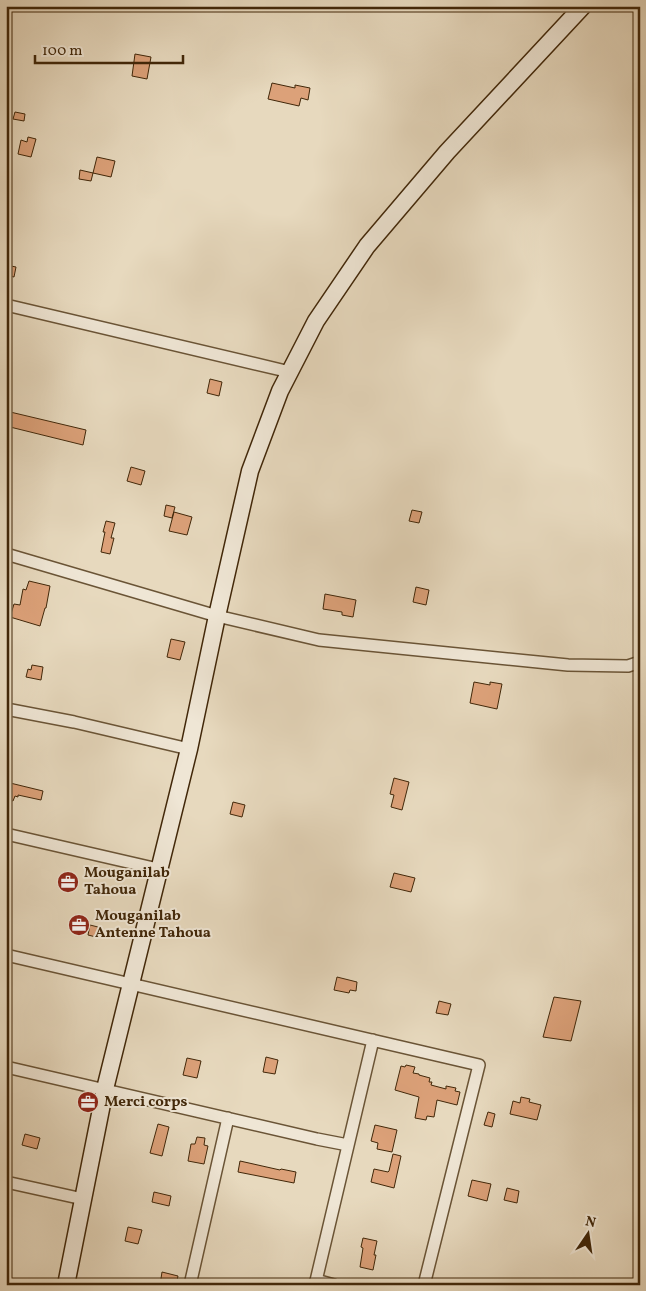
<svg xmlns="http://www.w3.org/2000/svg" width="646" height="1291" font-family="Vollkorn,serif">
  <rect width="100%" height="100%" fill="#e7d9be"/>
  <filter id="stains"><feTurbulence type="fractalNoise" baseFrequency=".004" numOctaves="4"/><feColorMatrix values="0 0 0 0 .2 0 0 0 0 .09 0 0 0 0 .02 0 0 0 .5 -.17"/></filter>
  <radialGradient id="worn" r=".72"><stop offset=".6" stop-color="#630" stop-opacity="0"/><stop offset="1" stop-color="#630" stop-opacity=".3"/></radialGradient>
  <path fill="#dca179" stroke="#412709" d="M135,54L151,57L147,79L132,76Z
    M272,83L295,88V85L310,88L308,100L301,98L299,106L268,99Z
    M15,112L25,114L24,121L13,119Z
    M28,137L36,139L31,157L18,154L21,140L27,142Z
    M97,157L115,161L111,177L93,173Z
    M80,170L93,173L91,181L79,179Z
    M6,265L16,267L14,277L6,275Z
    M210,379L222,382L219,396L207,393Z
    M6,411L86,430L83,445L6,426Z
    M131,467L145,471L141,485L127,481Z
    M166,505L175,507L172,518L164,516Z
    M412,510L422,512L419,523L409,521Z
    M174,512L192,517L187,535L169,531Z
    M106,521L115,523L111,538H114L110,554L101,552L105,532H103Z
    M29,581L50,586L46,608H45L40,626L10,617L14,604L20,605L23,589L26,590Z
    M416,587L429,590L426,605L413,602Z
    M325,594L356,600L353,617L342,615V612L323,609Z
    M171,639L185,642L180,660L167,657Z
    M32,665L43,667L41,680L26,677L28,669L31,670Z
    M474,682L490,685V682L502,684L497,709L470,703Z
    M394,778L409,782L402,810L391,807L394,795L390,794Z
    M6,782L43,791L41,800L18,795V797L15,796L13,801L6,799Z
    M233,802L245,805L242,817L230,814Z
    M394,873L415,878L411,892L390,887Z
    M90,925L98,927L96,937L88,935Z
    M337,977L357,982L356,991L350,990L349,993L334,990Z
    M554,997L581,1001L571,1041L543,1037Z
    M439,1001L451,1004L448,1015L436,1013Z
    M266,1057L278,1060L275,1074L263,1072Z
    M187,1058L201,1061L197,1078L183,1075Z
    M406,1065L415,1067L413,1073L419,1074V1075L430,1078L429,1082H432L431,1085L446,1089V1086L456,1088L455,1091L460,1092L457,1105L437,1100L434,1117L427,1116L426,1120L415,1118L419,1097L395,1090L401,1066L405,1067Z
    M521,1097L530,1099L529,1102L541,1105L537,1120L510,1114L513,1101L520,1103Z
    M488,1112L495,1114L492,1127L484,1125Z
    M158,1124L169,1127L162,1156L150,1153Z
    M375,1125L397,1130L392,1152L377,1149L378,1143L371,1141Z
    M25,1134L40,1138L37,1149L22,1145Z
    M197,1137L205,1138L204,1145L208,1146L204,1164L188,1161L191,1144H195Z
    M393,1154L401,1156L394,1188L371,1182L374,1169L388,1172L389,1171Z
    M240,1161L280,1170L281,1169L296,1172L294,1183L238,1172Z
    M472,1180L491,1184L487,1201L468,1196Z
    M507,1188L519,1191L517,1203L504,1200Z
    M154,1192L171,1196L169,1206L152,1202Z
    M128,1227L142,1230L138,1244L125,1241Z
    M363,1238L377,1241L374,1255H376L373,1270L360,1267L363,1248L361,1247Z
    M162,1272L178,1276L176,1285H160Z"/>
  <g fill="none" stroke-linecap="round" stroke-linejoin="round">
    <g stroke="#6a5436" stroke-width="14">
      <path id="street" d="M6,305L290,372
        M6,554L217,616L319,640L568,665L628,666L640,662
        M6,709L74,722L189,749
        M6,834L158,869
        M6,955L479,1065L424,1285
        M6,1067L317,1139L348,1145
        M6,1182L83,1199
        M316,1280L334,1285
        M190,1285L228,1118
        M315,1285L373,1040"/>
    </g>
    <g stroke="#412709" stroke-width="19">
      <path id="secondary" d="M66,1285L105,1089L189,749L217,616L250,471L280,391L316,321L367,246L447,152L583,6"/>
    </g>
    <use href="#street" stroke="#efe6d5" stroke-width="11"/>
    <use href="#secondary" stroke="#efe6d5" stroke-width="16"/>
  </g>
  <defs>
    <g id="office-disc" transform="scale(1.125)"><circle r="9.5" fill="#8f2418" stroke="#efe6d5"/><path d="M-6-3h4V-5.5h4V-3h4V5H-6ZM-1-4.5V-3h2v-1.5ZM-6 0V1H6V0Z" fill="#fff"/></g>
  </defs>
  <g fill-rule="evenodd">
    <use href="#office-disc" x="68" y="882"/>
    <use href="#office-disc" x="79" y="925"/>
    <use href="#office-disc" x="88" y="1102"/>
  </g>
  <g text-anchor="middle" dominant-baseline="central" stroke-width="4" stroke-linejoin="round" paint-order="stroke">
    <g font-size="15" font-weight="bold" fill="#412709" stroke="#efe6d5" text-anchor="start">
      <text x="84" y="873">Mouganilab<tspan x="84" dy="17">Tahoua</tspan></text>
      <text x="95" y="916">Mouganilab<tspan x="95" dy="17">Antenne Tahoua</tspan></text>
      <text x="104" y="1102">Merci corps</text>
    </g>
  </g>
  <rect width="646" height="1291" fill="none" stroke="#e7d9be" stroke-width="25"/>
  <rect x="8" y="8" width="631" height="1276" fill="none" stroke="#412709" stroke-width="2.5"/>
  <rect x="12" y="12" width="621" height="1266" fill="none" stroke="#412709"/>
  <g transform="translate(588 1234) rotate(13)" stroke="#efe6d5" stroke-width="4" paint-order="stroke">
  <path d="M0-4L9 19L0 12L-9 19Z" fill="#412709"/>
  <text y="-8" font-size="14" font-weight="bold" text-anchor="middle" fill="#412709">N</text>
  </g>
  <path d="M35 55v8h148v-8" fill="none" stroke="#412709" stroke-width="2.5"/>
  <text x="42" y="55" font-size="15" fill="#412709" stroke="#efe6d5" stroke-width="4" paint-order="stroke">100 m</text>
  <rect width="100%" height="100%" filter="url(#stains)"/>
  <rect width="100%" height="100%" fill="url(#worn)"/>
</svg>
